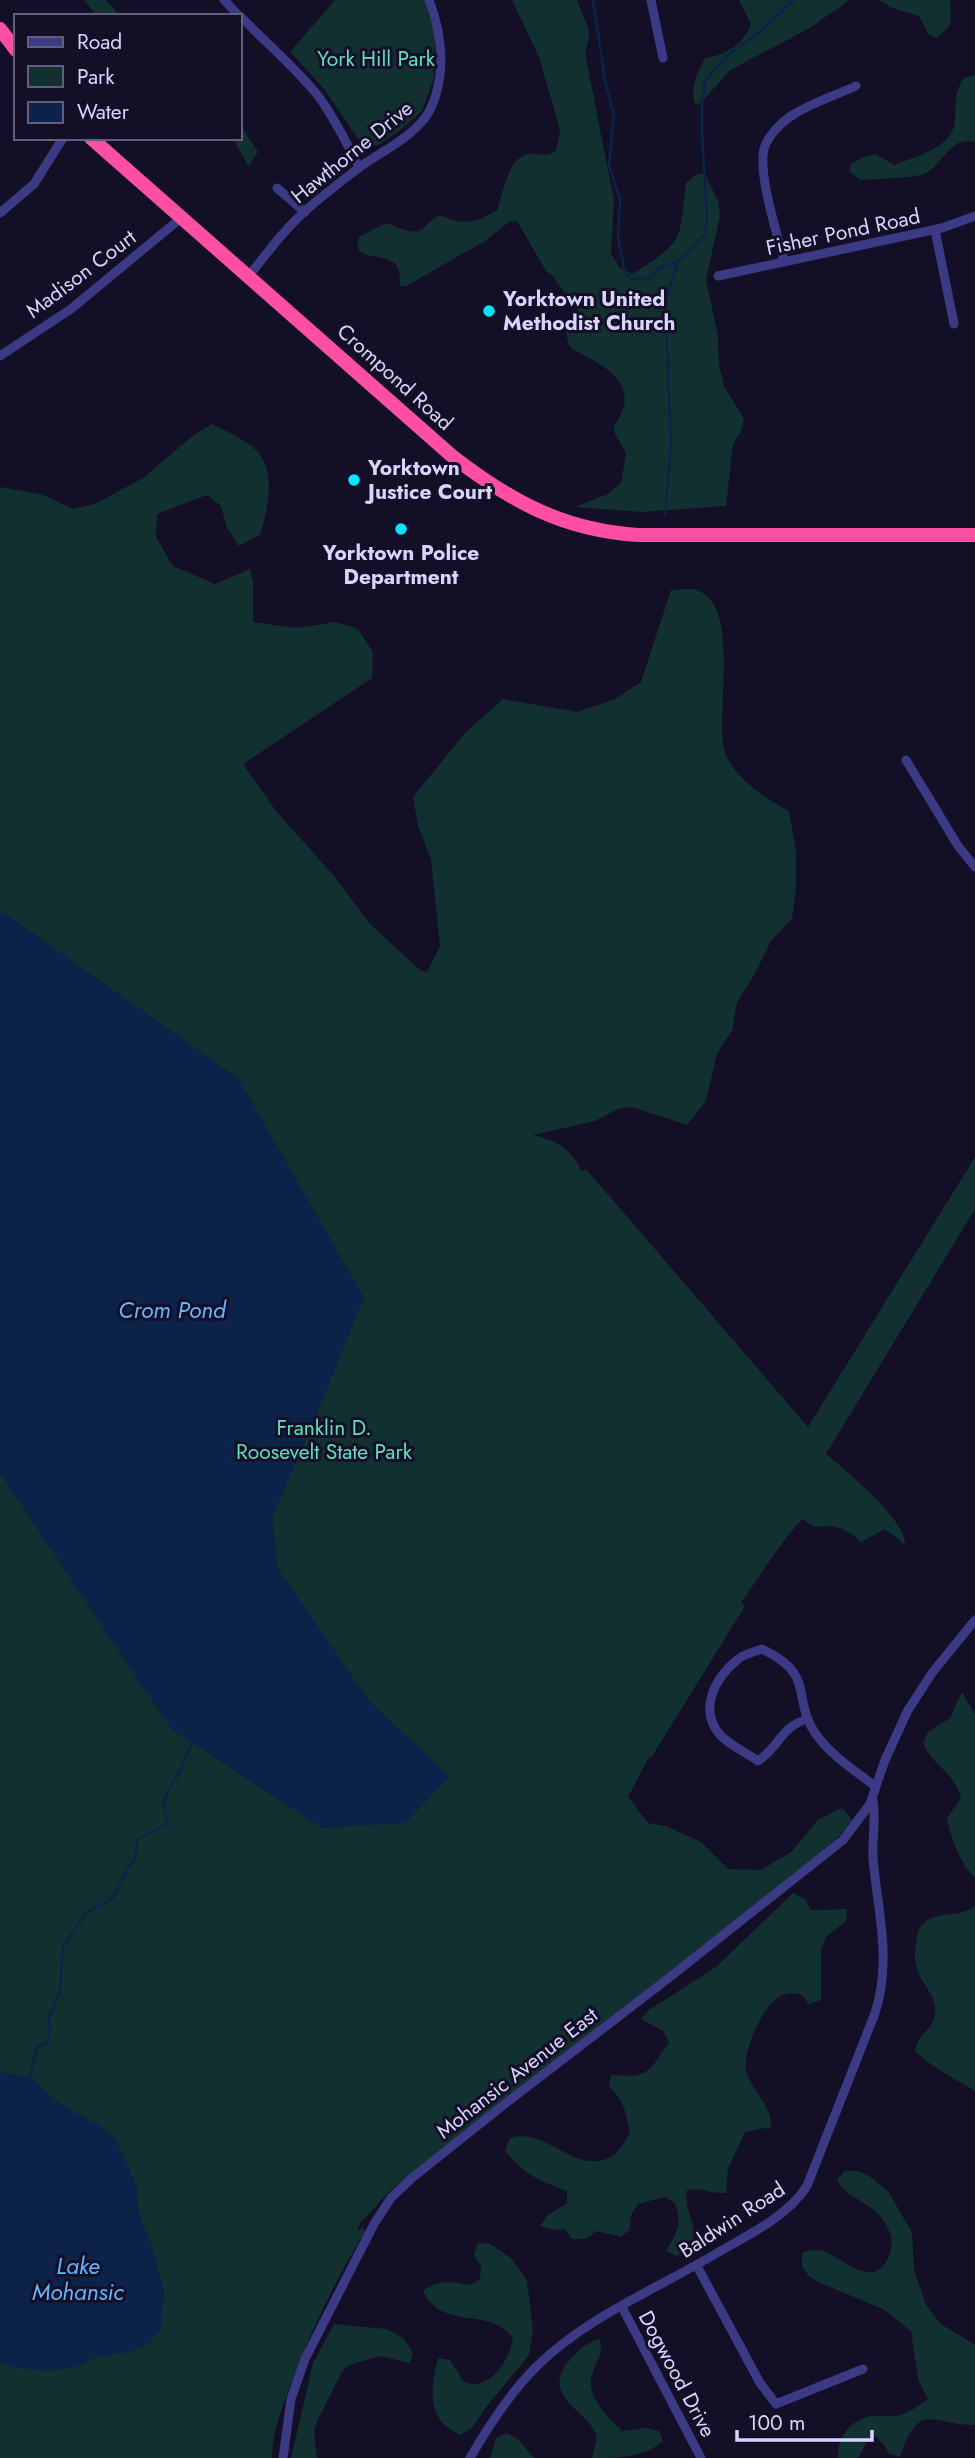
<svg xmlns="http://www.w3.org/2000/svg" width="975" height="2458" font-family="Jost,sans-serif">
  <rect width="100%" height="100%" fill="#130f26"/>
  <path fill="#12302f" d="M84,0H106L120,16H97Z
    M335,0H425L435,36L434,77L422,111L398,132L378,145H362L325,90L290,52Z
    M512,0H577C580,10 590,26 589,35C589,41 586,48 585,53L614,200L611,253L619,267L632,274C644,267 669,251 676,239C684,224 683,200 686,183L697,174H705L718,201L720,216L706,280L718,336L719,365L724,386L744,419L741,432L733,444L726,506L642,512L575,507L608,494L621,483L626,453L615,434L614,426C644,384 605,366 572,349L568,343L566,330L576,319L578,311L552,275L546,271L517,221L509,222L485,241L406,286H400C400,280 400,273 398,268C389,249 349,265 359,237L386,223C395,226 412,235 421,230C428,225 431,219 440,215C464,226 476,223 498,209C502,193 509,156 529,154C540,153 547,158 556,151L560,130L539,57Z
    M739,0H849L810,28L730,70L702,102L696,105C688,92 698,71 705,58C726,55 744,44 751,24Z
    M879,0H950C951,21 954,26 936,38L929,35L919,16L892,8Z
    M975,75V142C953,134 942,164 926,173C917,178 873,179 860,180L849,171L851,164L864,157L876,154L894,165C914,157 953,148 955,121C956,104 954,92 964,78Z
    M240,124L258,152L248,166L233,138H240Z
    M212,424C224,430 237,436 247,443C279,463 269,505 260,535L239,546L227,528L221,506L207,495L157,514L156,537L173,566L215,584L250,569L253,582V622L297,628L335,622L358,629L373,652L372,678L243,764L276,811L334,876L370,924L420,970L427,972L440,946L431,859L418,826L413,797L465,733L503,699L577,712L615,699L641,682L671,590C678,590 687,588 693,589C743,599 715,713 724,749C732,777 765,798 789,811L796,852V887L792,919L771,941L753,977L737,1002L732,1031L717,1053L706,1101L687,1125L632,1107L618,1109L595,1121L533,1135C559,1142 569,1148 582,1171L586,1169L808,1427L975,1157V1209L826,1454C845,1470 907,1520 905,1545L885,1529L861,1542C845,1528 836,1524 815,1527L802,1519C780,1543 761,1575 741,1602L745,1606L651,1758L649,1757L628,1797L648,1823L666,1826L701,1842L728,1869L761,1870L791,1852L819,1819L842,1808L853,1821L833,1842L793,1875L390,2191L361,2222L357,2231L363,2228L365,2232C335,2280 311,2331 291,2384C282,2408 272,2432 272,2458H0V487L41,494L73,509L95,504L143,478L195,434Z
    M962,1692L975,1714V1878C961,1864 950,1837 947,1818L961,1798C953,1770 932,1766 923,1743L928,1732L950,1718Z
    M793,1893L805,1899L811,1910L847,1909L846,1921L826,1937L821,1950V2000L809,2004L801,1994C791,1993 783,1993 775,2000C761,2011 740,2056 747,2074C754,2093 772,2105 771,2127L745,2132L728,2168L726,2193C712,2194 702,2187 687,2190C682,2219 711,2233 677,2256L666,2251C677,2232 683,2225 675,2203L664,2197L638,2204L631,2215L630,2229L621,2237L596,2231L586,2239H572L565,2229L553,2230L540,2226L547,2216L567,2203V2191C542,2182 520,2173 505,2150L510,2138C548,2126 577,2179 614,2155C621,2150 626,2139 630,2132C626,2114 624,2099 609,2087L611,2075C650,2078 647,2073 669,2043L663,2031L641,2019L649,2010L716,1967Z
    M975,1906V2091C958,2081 928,2065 915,2051C918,2033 933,2030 935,2014C938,1997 922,1985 917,1969C914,1960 915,1952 916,1942C917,1934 918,1928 924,1923C939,1910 959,1918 975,1906Z
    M845,2171H858L869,2176L888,2191L912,2233L914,2270L926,2305L941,2324L975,2345V2425C932,2425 919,2399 900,2457L889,2454L883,2444L875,2436L866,2443L858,2458H838C837,2439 849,2422 867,2417C878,2414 889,2418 900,2415C910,2412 920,2405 928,2399L918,2379L911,2331L883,2309L818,2282L808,2275L802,2266V2253C809,2250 815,2249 823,2251C843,2257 872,2291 888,2258C893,2248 893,2236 887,2227C874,2200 848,2201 837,2180Z
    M489,2243L512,2259L527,2281L533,2330L529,2355L486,2407L472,2428L461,2435C426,2421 430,2391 438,2358L450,2360L463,2381C467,2382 470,2384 474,2384C495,2384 511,2355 513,2338C488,2305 442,2332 423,2291C439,2279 451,2282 470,2285L480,2279L481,2266L474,2256L477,2244Z
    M334,2324L387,2329L404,2339L413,2354L410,2363L380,2356L349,2365L342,2372L317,2421L314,2432L317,2458H291L313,2363Z
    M600,2339C603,2357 597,2359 592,2375C585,2395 609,2418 622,2431L646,2428L659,2431L663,2441C644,2458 619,2458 592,2458C593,2452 597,2442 596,2436C592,2412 538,2398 569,2361C578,2350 587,2342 600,2339Z
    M507,2433L519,2440L534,2458H490L496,2438Z"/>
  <path fill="#0c2248" d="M3,912L238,1078L364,1297L316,1416L273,1515L277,1567L370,1702L450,1777L405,1823L322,1828L172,1730L0,1473V914Z
    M0,2072L30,2077L64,2107L103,2127L117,2142L137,2187L139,2214L151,2243L164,2291L161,2328L148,2345L130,2352L94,2358L75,2367L49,2371L17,2368L0,2363Z"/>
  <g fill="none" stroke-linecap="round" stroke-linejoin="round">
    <path stroke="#0c2248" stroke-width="2.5" d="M593,0L605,80L614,115L609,166L620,199L618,237L625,272L629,278L636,279L649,278L658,268L678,262
      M665,515L671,444L665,303L678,262L705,234L707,218L702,134V102L705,81L727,56L762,30L794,0
      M30,2077L37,2048L48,2041L50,2028L49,2017L60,1992L63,1946L88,1911L112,1899L128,1867L135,1860L138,1839L165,1825L167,1818L163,1805L168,1790L178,1775L192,1743"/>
    <path stroke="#3d3a85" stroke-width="9" d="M224,0L239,16
      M651,0L663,58
      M240,16C266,43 295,67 319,97C335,119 347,144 359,167
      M277,188L305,212
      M0,213L34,184L63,138
      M935,230L954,324
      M784,262C777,232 761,185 763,155C764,138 782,121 796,113C814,102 836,95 856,86
      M249,276C269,250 288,225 313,204C329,191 344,179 360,167C382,151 417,135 430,110C447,75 442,34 429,0
      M718,276L942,228L975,216
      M0,356L71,309L181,218
      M906,760L958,846L975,867
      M808,1719C779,1727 781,1746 758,1761C747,1753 731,1746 721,1736C698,1711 714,1679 737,1660C743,1654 754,1652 762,1649C819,1676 789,1699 818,1737C832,1756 857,1772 876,1787
      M697,2266L760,2383L776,2404L863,2369
      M622,2307L701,2458
      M283,2458L291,2399L305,2359L374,2224L391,2198L412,2178L506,2103L670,1977L843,1840L870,1804L885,1760L908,1710L932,1673L975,1620
      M470,2458C489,2425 509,2394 536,2367C586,2317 657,2289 717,2253C748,2235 787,2217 807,2186L875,2013C892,1962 878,1911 873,1859C872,1839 876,1819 873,1800"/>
    <path stroke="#ff4fa3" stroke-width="14" d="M0,29L16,50
      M91,138L452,456C510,501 563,530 638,535H975"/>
  </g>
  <g fill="#00e5ff" stroke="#130f26" stroke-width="2.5">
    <circle cx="489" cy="311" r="7"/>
    <circle cx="354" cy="480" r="7"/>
    <circle cx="401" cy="529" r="7"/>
  </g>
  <g text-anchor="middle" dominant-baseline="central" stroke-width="6" stroke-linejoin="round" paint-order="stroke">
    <g font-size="21" fill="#5fe0c0" stroke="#130f26">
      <text x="376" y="59">York Hill Park</text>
      <text x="324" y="1428">Franklin D.<tspan x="324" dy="24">Roosevelt State Park</tspan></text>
    </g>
    <g font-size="21" fill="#d9d4ff" stroke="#130f26">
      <text transform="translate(352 152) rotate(-39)">Hawthorne Drive</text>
      <text transform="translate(843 232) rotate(-12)">Fisher Pond Road</text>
      <text transform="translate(81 274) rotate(-37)">Madison Court</text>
      <text transform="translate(395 377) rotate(42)">Crompond Road</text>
      <text transform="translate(517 2073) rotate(-38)">Mohansic Avenue East</text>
      <text transform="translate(732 2220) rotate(-33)">Baldwin Road</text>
      <text transform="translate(677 2374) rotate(62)">Dogwood Drive</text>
    </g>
    <g font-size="21" font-weight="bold" fill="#d9d4ff" stroke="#130f26" text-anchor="start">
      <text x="503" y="299">Yorktown United<tspan x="503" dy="24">Methodist Church</tspan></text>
      <text x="368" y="468">Yorktown<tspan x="368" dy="24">Justice Court</tspan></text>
      <text x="401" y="553" text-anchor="middle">Yorktown Police<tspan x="401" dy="24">Department</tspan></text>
    </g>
    <g font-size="23" font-style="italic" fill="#62b6ff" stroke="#130f26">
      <text x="172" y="1310">Crom Pond</text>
      <text x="78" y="2266">Lake<tspan x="78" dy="26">Mohansic</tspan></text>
    </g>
  </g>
  <rect x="14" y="14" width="228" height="126" fill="#130f26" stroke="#625e7d" stroke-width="2"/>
  <rect x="28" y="37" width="35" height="10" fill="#3d3a85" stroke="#625e7d" stroke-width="2"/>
  <text x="77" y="49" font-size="21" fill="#d9d4ff">Road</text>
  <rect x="28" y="66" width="35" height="21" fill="#12302f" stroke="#625e7d" stroke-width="2"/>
  <text x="77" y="84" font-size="21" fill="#d9d4ff">Park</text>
  <rect x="28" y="102" width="35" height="21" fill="#0c2248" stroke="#625e7d" stroke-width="2"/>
  <text x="77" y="119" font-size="21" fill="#d9d4ff">Water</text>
  <path d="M737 2430v10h135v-10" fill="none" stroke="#d9d4ff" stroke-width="3.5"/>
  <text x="748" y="2430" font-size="21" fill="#d9d4ff" stroke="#130f26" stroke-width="5" paint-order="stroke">100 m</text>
</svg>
